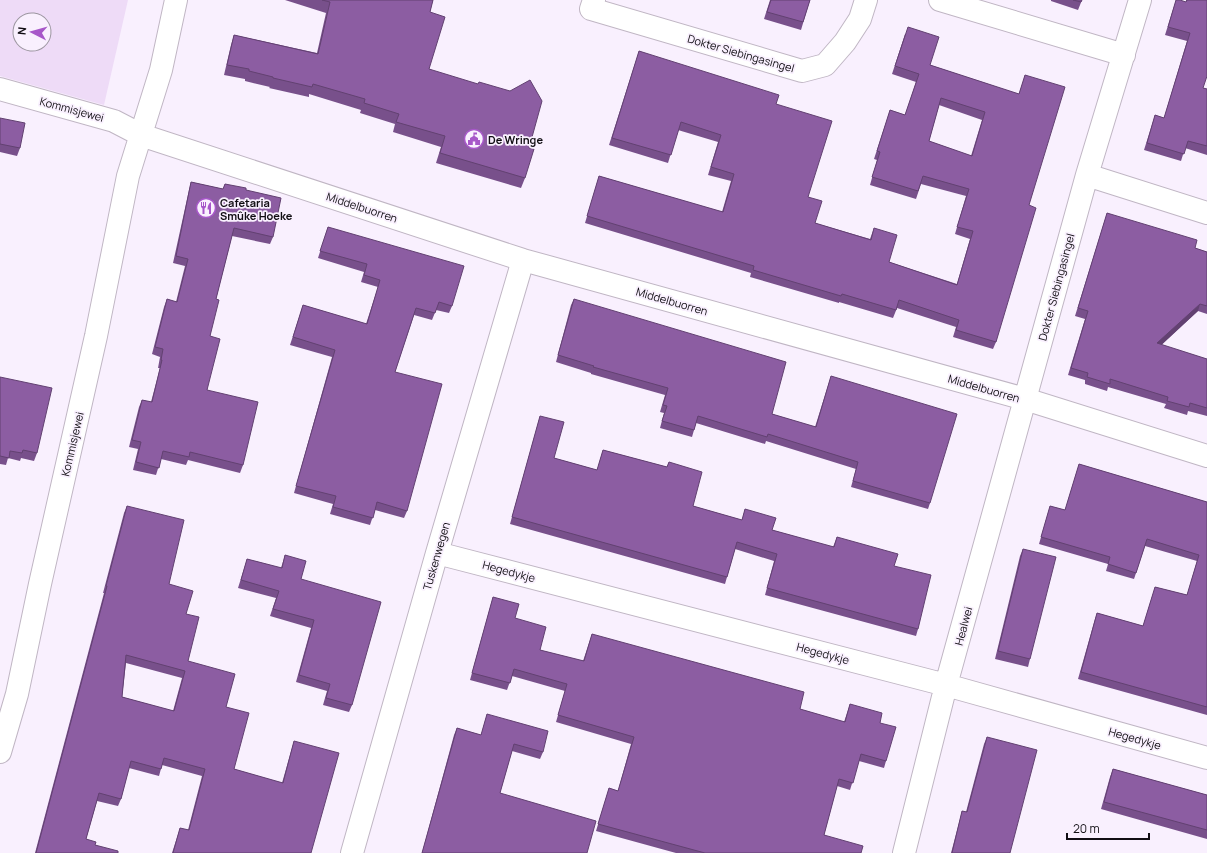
<svg xmlns="http://www.w3.org/2000/svg" width="1207" height="853" font-family="Manrope,sans-serif">
  <rect width="100%" height="100%" fill="#f9f0fe"/>
  <path fill="#eedbf7" fill-rule="evenodd" d="M0,0H128L104,105L0,76ZM20,20H44V44H20Z"/>
  <g fill="none" stroke-linecap="round" stroke-linejoin="round">
    <g stroke="#c0b6c4" stroke-width="24">
      <path id="minor" d="M594,0L591,9L802,71L825,65L845,42L860,19L866,0
        M940,0L1124,55
        M0,89L114,121L141,135L523,260L1025,399L1207,456
        M1087,175L1207,213
        M437,553L946,685L1207,758
        M0,752L17,694L40,584L96,336L128,176L161,70L176,0
        M352,853L437,553L523,260
        M904,853L946,685L1087,175L1140,0"/>
    </g>
    <use href="#minor" stroke="#fff" stroke-width="22"/>
  </g>
  <path fill="#78508b" fill-rule="evenodd" d="M285,0H433L430,12L429,69L529,148L525,178L521,188L436,163L441,147L393,132L395,124L360,113L361,110L309,94V97L269,88L270,87L245,81V79L224,75L231,45L234,35L317,53L326,13Z
    M770,0H810L801,30L764,19Z
    M1051,0H1082L1078,10L1051,1Z
    M1176,0L1186,2V0H1207L1203,88L1207,89V155L1185,148L1181,161L1144,150L1155,115L1164,118L1187,41L1165,35Z
    M905,34L930,65L1019,94L1025,75L1029,205L996,342L993,349L953,337L956,327L897,308L893,318L839,302V303L750,277L751,273L585,223L599,176L722,212L731,181L708,175L718,142L678,130L668,163L609,145L639,51L776,104L808,197L815,223L870,239L874,228L889,262L957,284L970,239L955,234L966,196L921,184L916,199L870,185L877,160L874,159L890,110L905,115L916,82L892,74ZM939,105L982,120L971,156L929,141Z
    M0,118L20,148L17,156L0,152Z
    M191,182L223,189L225,184L246,190L273,237L270,244L232,236L216,299L210,336L207,390L243,465L240,473L188,460L186,465L161,459L156,475L133,470L138,449L129,447L139,407L142,400L151,402L160,368H158L160,357L152,354L164,307L167,299L176,302L185,266L173,263L189,190Z
    M1107,213L1195,248L1207,252V314L1198,311L1161,345L1207,359V416L1188,411L1187,415L1164,408L1166,404L1108,387L1107,391L1085,384V380L1068,375L1085,319L1075,316Z
    M328,227L452,306L449,313L436,310L432,320L414,315L395,372L407,511L404,518L375,510L370,525L330,514L333,504L294,493L332,357L290,345L303,305L366,324L378,287L361,282L364,272L318,258Z
    M574,299L772,414L815,427L831,376L930,503L928,509L851,487L856,469L766,441L765,444L696,423L692,437L660,428L664,413L660,412L665,395L591,374V373L556,362L571,305Z
    M0,377L37,453L34,461L21,458L20,461L8,458L6,465L0,464Z
    M540,416L554,458L597,470L603,450L667,467L669,462L693,506L742,520L745,509L772,530L833,547L837,537L894,566L918,629L916,636L765,595L774,561L735,549L725,584L510,524L538,423Z
    M1079,464L1207,502V715L1078,679L1095,619L1097,613L1143,626L1155,587L1187,595L1197,561L1145,546L1134,579L1106,571L1108,564L1039,544L1050,506L1065,510Z
    M127,506L169,584L186,614L188,661L226,707L234,769L282,783L294,741L311,853H172L180,828L188,830L202,776L162,765L159,776L129,768L121,799L118,806L97,801L86,839L95,845L118,853H35L104,593H103L124,513ZM126,663L182,678L173,711L122,697Z
    M1023,549L1030,659L1028,667L995,659L1020,556Z
    M285,555L301,579L352,705L349,712L323,705L327,691L296,682L311,628L270,616L276,598L238,588L247,559L281,568Z
    M493,597L515,618L540,650L583,661L592,634L800,709L844,722L850,704L880,723L886,761L884,768L859,761L850,790L837,786L824,835L861,853H676L596,831L609,788L618,791L631,744L556,722L565,691L512,676L507,690L470,680L491,604Z
    M487,714L543,752L540,759L512,751L500,793L587,853H422L454,735L457,728L481,735Z
    M987,737L1010,853H951L960,819L962,811L966,812L984,744Z
    M1113,769L1207,795V839L1101,809L1110,777Z"/>
  <path fill="#624171" d="M1200,304L1198,311L1155,351L1157,343Z"/>
  <path fill="#8c5da2" stroke="#624171" fill-rule="evenodd" d="M322,0H433L430,12L445,17L429,69L478,84L479,82L510,91L530,80L542,101L529,148L534,149L525,178L440,153L445,136L396,122L399,114L364,103L365,99L313,84L312,87L273,78V77L249,71V69L227,65L234,35L318,54L330,2Z
    M771,0H810L803,22L767,12Z
    M1073,0H1082L1081,2Z
    M1176,0H1180L1186,2L1187,0H1207V76L1203,88L1207,89V146L1188,141L1184,154L1147,143L1155,115L1164,118L1190,33L1168,27Z
    M908,27L939,37L930,65L1019,94L1025,75L1065,87L1029,205L1036,208L996,342L956,330L959,320L899,300L896,310L842,294L841,296L753,270L754,266L587,216L599,176L723,212L734,174L711,167L721,135L681,122L671,155L612,138L639,51L779,95L776,104L832,121L808,197L822,201L815,223L871,240L874,228L897,235L889,262L957,285L973,231L957,227L969,189L923,176L918,191L872,177L880,152L877,151L890,110L905,115L919,74L895,66ZM941,98L985,112L972,156L929,141Z
    M0,118L25,123L20,148L0,144Z
    M191,182L223,189L225,184L246,188V190L281,198L273,237L234,228L216,299L219,300L210,336L220,339L207,390L258,402L243,465L190,452L189,457L163,451L159,468L136,462L141,442L132,440L142,400L152,402L162,360H161L163,349L155,347L167,299L177,302L188,259L176,256Z
    M1107,213L1197,240L1195,248L1207,252V306L1200,304L1157,343L1207,359V408L1190,403L1189,407L1167,401L1168,397L1110,379V384L1087,377L1088,373L1071,368L1088,311L1078,308Z
    M328,227L464,266L452,306L439,302L435,313L416,308L395,372L442,384L407,511L377,502L373,518L333,507L336,496L296,486L335,350L293,337L303,305L367,324L380,280L364,275L367,264L320,251Z
    M574,299L786,362L772,414L816,427L831,376L957,414L930,503L853,481L858,462L768,434L767,437L698,416L694,430L662,421L667,406L663,405L668,388L593,367L594,366L558,355Z
    M0,377L52,388L37,453L23,450L22,453L10,451L9,458L0,456Z
    M540,416L564,422L554,458L597,470L603,450L667,467L669,462L702,472L693,506L742,520L745,509L776,518L772,530L834,547L837,537L898,554L894,566L931,575L918,629L767,588L777,554L737,542L727,577L512,517Z
    M1079,464L1207,502V707L1081,672L1097,613L1143,626L1155,587L1187,595L1199,555L1147,539L1136,573L1108,564L1110,557L1041,537L1050,506L1065,510Z
    M127,506L184,520L169,584L193,591L186,614L199,617L188,661L235,674L226,707L249,713L234,769L283,783L294,741L339,753L311,853H173L180,828L189,830L205,769L164,758L161,769L131,761L121,799L99,793L86,839L96,842L95,845L118,851V853H36L107,586H106ZM126,655L185,671L174,711L122,697Z
    M1023,549L1056,557L1030,659L998,651Z
    M285,555L306,561L301,579L381,602L352,705L326,698L330,684L299,675L314,620L273,609L279,591L241,580L247,559L282,568Z
    M493,597L519,604L515,618L546,627L540,650L584,661L592,634L804,692L800,709L845,722L850,704L882,713L880,723L896,727L886,761L861,754L853,783L839,779L824,835L863,846L861,853H705L598,824L609,788L618,791L634,737L558,715L567,684L514,669L510,683L472,673Z
    M487,714L548,731L543,752L514,744L500,793L596,821L587,853H422L457,728L481,735Z
    M987,737L1037,750L1010,853H952L962,811L967,812Z
    M1113,769L1207,795V830L1104,802Z"/>
  <defs>
    <g id="civic-ring" transform="scale(1)"><circle r="9.5" fill="#f9f0fe" stroke="#a757c9" stroke-width="1.5"/><path d="M-.6-6.5H3V-4.5H.6V-3L4-1V1h2V6H-6V1h2V-1L-.6-3ZM-1.2 2.5V6h2.4V2.5Z" fill="#a757c9"/></g>
    <g id="restaurant-ring" transform="scale(1)"><circle r="9.5" fill="#f9f0fe" stroke="#a757c9" stroke-width="1.5"/><path d="M-5-6h1v4h1v-4h1v4h1v-4h1v5L-1.5 .5V6h-2V.5L-5-1ZM5-6V6H3V1.5H1.5Q1.5-4 5-6Z" fill="#a757c9"/></g>
  </defs>
  <g fill-rule="evenodd">
    <use href="#civic-ring" x="474" y="139"/>
    <use href="#restaurant-ring" x="206" y="208"/>
  </g>
  <g text-anchor="middle" dominant-baseline="central" stroke-width="3.5" stroke-linejoin="round" paint-order="stroke">
    <g font-size="11" fill="#110e13" stroke="#f9f0fe">
      <text transform="translate(741 53) rotate(16)">Dokter Siebingasingel</text>
      <text transform="translate(72 109) rotate(15)">Kommisjewei</text>
      <text transform="translate(362 207) rotate(18)">Middelbuorren</text>
      <text transform="translate(1056 287) rotate(-75)">Dokter Siebingasingel</text>
      <text transform="translate(672 301) rotate(16)">Middelbuorren</text>
      <text transform="translate(984 388) rotate(16)">Middelbuorren</text>
      <text transform="translate(72 444) rotate(-77)">Kommisjewei</text>
      <text transform="translate(436 556) rotate(-74)">Tuskenwegen</text>
      <text transform="translate(509 571) rotate(15)">Hegedykje</text>
      <text transform="translate(963 626) rotate(-75)">Healwei</text>
      <text transform="translate(823 653) rotate(15)">Hegedykje</text>
      <text transform="translate(1135 738) rotate(16)">Hegedykje</text>
    </g>
    <g font-size="11" font-weight="bold" fill="#110e13" stroke="#f9f0fe" text-anchor="start">
      <text x="488" y="139">De Wringe</text>
      <text x="220" y="202">Cafetaria<tspan x="220" dy="13">Smûke Hoeke</tspan></text>
    </g>
  </g>
  <g transform="translate(32 32) rotate(276)"><circle r="19" fill="#f9f0fe" stroke="#9c96a0"/>
  <path d="M0-3L7 15L0 10L-7 15Z" fill="#a757c9"/>
  <text y="-6" font-size="11" font-weight="bold" text-anchor="middle" fill="#110e13">N</text>
  </g>
  <path d="M1067 833v6h82v-6" fill="none" stroke="#110e13" stroke-width="2"/>
  <text x="1073" y="833" font-size="12" fill="#110e13" stroke="#f9f0fe" stroke-width="3" paint-order="stroke">20 m</text>
</svg>
